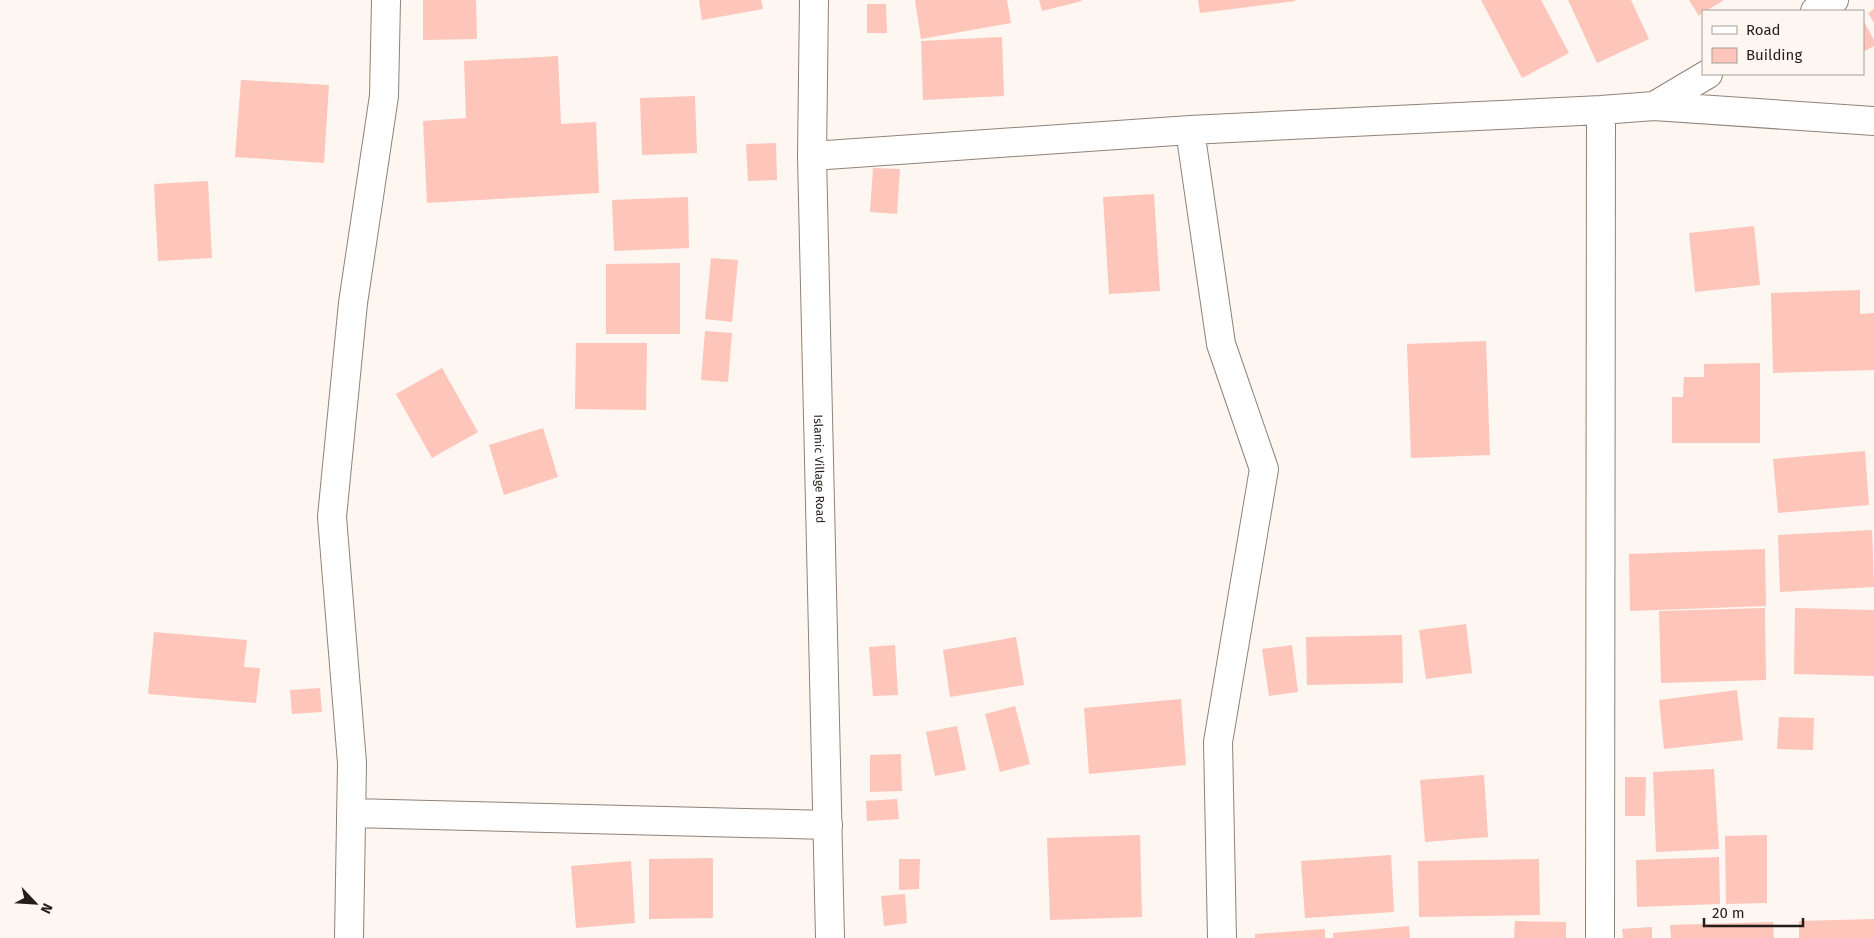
<svg xmlns="http://www.w3.org/2000/svg" width="1874" height="938" font-family="'Fira Sans',sans-serif">
  <rect width="100%" height="100%" fill="#fdf6f1"/>
  <path fill="#fec5bb" d="M423,0H476L477,39L423,40Z
    M699,0H761L763,9L702,20Z
    M915,0H1007L1011,23L921,39Z
    M1039,0H1081L1082,1L1042,11Z
    M1198,0H1295V1L1200,13Z
    M1481,0H1541L1569,53L1522,78Z
    M1568,0H1631L1649,39L1597,63Z
    M1689,0H1724L1706,11H1703L1699,16Z
    M867,4H886L887,33H867Z
    M1874,9V23L1868,13Z
    M1863,20L1874,40V46L1863,52Z
    M1002,37L1004,96L923,100L921,41Z
    M558,56L561,124L596,122L599,193L427,203L423,121L466,118L464,61Z
    M241,80L329,85L324,163L235,157Z
    M695,96L697,153L642,155L640,98Z
    M776,143L777,180L748,181L746,144Z
    M873,168L900,169L897,214L870,212Z
    M208,181L212,258L158,261L154,184Z
    M1154,194L1160,291L1109,294L1103,197Z
    M688,197L689,248L614,251L612,200Z
    M1754,226L1760,285L1695,292L1689,233Z
    M711,258L738,260L732,322L705,319Z
    M680,263V334H606V264Z
    M1860,290V314L1874,313V370L1773,373L1771,293Z
    M705,331L732,333L728,382L701,380Z
    M1486,341L1490,455L1411,458L1407,344Z
    M576,343H647L646,410L575,409Z
    M1760,363V443H1672V397H1683L1684,377H1704V364Z
    M442,368L478,432L432,458L396,394Z
    M543,428L558,477L504,495L489,445Z
    M1865,451L1869,505L1778,513L1773,459Z
    M1872,530L1874,587L1780,592L1778,535Z
    M1765,549L1766,606L1630,611L1629,554Z
    M1765,608L1766,680L1661,683L1659,611Z
    M1795,608L1874,610V676L1794,674Z
    M1466,624L1472,673L1426,679L1419,630Z
    M154,632L247,640L244,667L260,668L256,703L148,694Z
    M1402,635L1403,683L1307,685L1306,637Z
    M1016,637L1024,685L950,697L943,650Z
    M895,645L898,695L873,696L869,647Z
    M1292,645L1298,692L1269,696L1262,649Z
    M320,688L322,712L292,714L290,690Z
    M1737,690L1743,740L1664,749L1659,700Z
    M1181,699L1186,765L1089,774L1084,708Z
    M1015,706L1030,764L1000,772L985,714Z
    M1779,717L1814,718L1813,750L1777,749Z
    M957,726L966,770L935,776L926,732Z
    M901,754L902,791L870,792V755Z
    M1714,769L1719,849L1656,852L1653,772Z
    M1484,775L1488,837L1425,842L1420,780Z
    M1625,777H1646L1645,816H1625Z
    M897,799L899,819L867,821L866,801Z
    M1140,835L1142,917L1050,920L1047,838Z
    M1767,835V903L1726,904L1725,836Z
    M1391,855L1394,912L1305,918L1301,861Z
    M1719,857L1720,904L1637,907L1636,860Z
    M713,858V918L649,919V859Z
    M899,859H920L919,889L899,890Z
    M1539,859L1540,915L1419,917L1418,861Z
    M631,861L635,923L576,928L571,866Z
    M905,894L907,923L884,926L881,896Z
    M1874,919V938H1799V921Z
    M1515,921L1566,922V938H1514Z
    M1773,922L1774,938H1671L1670,925Z
    M1409,926L1410,938H1333V933Z
    M1652,927V938H1623L1622,929Z
    M1325,929V938H1255V934Z"/>
  <g fill="none" stroke-linecap="round" stroke-linejoin="round">
    <g stroke="#928277" stroke-width="30">
      <path id="street" d="M1815,11L1834,0
        M1654,106L1708,74
        M1190,130L1221,344L1264,469L1218,742L1222,938
        M812,156L1190,130L1601,110L1654,106L1874,121
        M351,813L828,825
        M349,938L352,763L332,517L353,303L384,96L386,0
        M1600,938L1601,110"/>
    </g>
    <g stroke="#928277" stroke-width="30">
      <g id="secondary">
        <path id="s1" d="M814,0L812,156L830,938"/>
      </g>
    </g>
    <use href="#street" stroke="#fff" stroke-width="28"/>
    <use href="#secondary" stroke="#fff" stroke-width="28"/>
  </g>
  <g text-anchor="middle" dominant-baseline="central" stroke-width="4" stroke-linejoin="round" paint-order="stroke">
    <g font-size="12" fill="#241d19" stroke="#fdf6f1">
      <text stroke="none"><textPath href="#s1" startOffset="469">Islamic Village Road</textPath></text>
    </g>
  </g>
  <rect x="1702" y="10" width="162" height="65" fill="#fdf6f1" stroke="#a69f9b"/>
  <rect x="1712" y="26" width="25" height="8" fill="#ffffff" stroke="#a69f9b"/>
  <text x="1746" y="35" font-size="15" fill="#241d19">Road</text>
  <rect x="1712" y="48" width="25" height="15" fill="#fec5bb" stroke="#a69f9b"/>
  <text x="1746" y="60" font-size="15" fill="#241d19">Building</text>
  <g transform="translate(35 903) rotate(115)" stroke="#fdf6f1" stroke-width="4" paint-order="stroke">
  <path d="M0-4L9 19L0 12L-9 19Z" fill="#241d19"/>
  <text y="-8" font-size="14" font-weight="bold" text-anchor="middle" fill="#241d19">N</text>
  </g>
  <path d="M1704 918v8h99v-8" fill="none" stroke="#241d19" stroke-width="2.5"/>
  <text x="1712" y="918" font-size="15" fill="#241d19" stroke="#fdf6f1" stroke-width="4" paint-order="stroke">20 m</text>
</svg>
